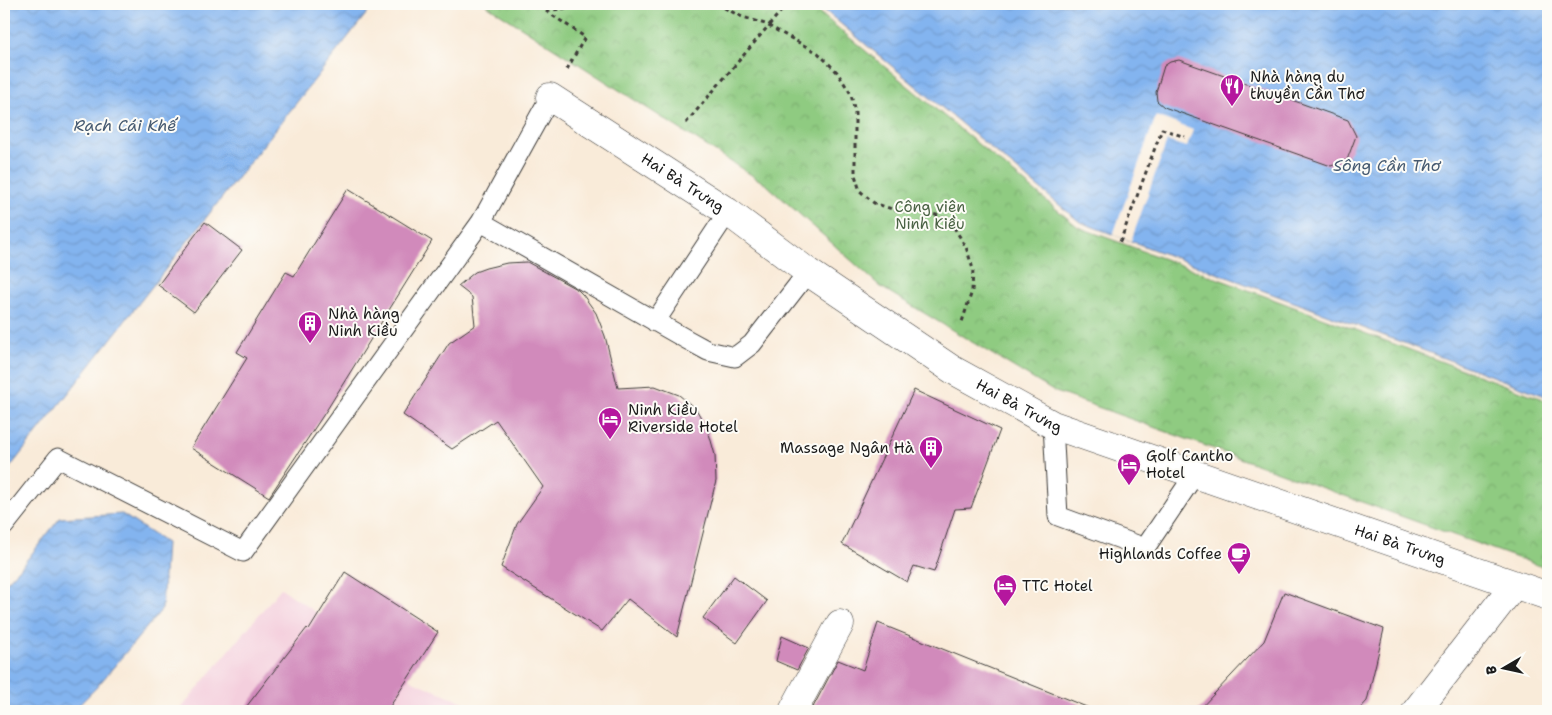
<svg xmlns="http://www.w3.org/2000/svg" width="1552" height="715" font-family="'Shantell Sans',sans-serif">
  <defs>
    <pattern id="park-crowns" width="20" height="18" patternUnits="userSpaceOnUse" patternTransform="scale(1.25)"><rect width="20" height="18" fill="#8fcb81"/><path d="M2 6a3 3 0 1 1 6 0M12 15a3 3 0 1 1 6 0" fill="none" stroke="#7bae6f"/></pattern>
    <pattern id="water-waves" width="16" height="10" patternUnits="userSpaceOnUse" patternTransform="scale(1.25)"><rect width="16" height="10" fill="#83b4ef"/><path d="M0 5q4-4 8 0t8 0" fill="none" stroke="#719acc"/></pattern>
  </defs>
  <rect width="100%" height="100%" fill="#fdfcf7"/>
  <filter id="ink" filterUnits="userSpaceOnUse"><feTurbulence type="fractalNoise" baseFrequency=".02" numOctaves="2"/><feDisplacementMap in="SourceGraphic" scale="10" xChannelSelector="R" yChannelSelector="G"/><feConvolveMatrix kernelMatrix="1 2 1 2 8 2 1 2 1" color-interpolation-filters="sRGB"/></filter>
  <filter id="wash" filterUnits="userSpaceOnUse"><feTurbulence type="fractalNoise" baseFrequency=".0096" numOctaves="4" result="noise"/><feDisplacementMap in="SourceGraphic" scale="20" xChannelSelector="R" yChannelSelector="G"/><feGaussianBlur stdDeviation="1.12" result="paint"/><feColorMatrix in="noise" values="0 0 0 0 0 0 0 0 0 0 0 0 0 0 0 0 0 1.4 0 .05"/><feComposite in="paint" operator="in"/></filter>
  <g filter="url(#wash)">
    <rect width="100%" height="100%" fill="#f9ebd9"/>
    <path fill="#f4cfdd" d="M281,588L413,681L485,711H179Z"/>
    <path fill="url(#park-crowns)" stroke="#56744e" d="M485,4H809L1078,227L1548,401V569L1053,391L881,287L767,185Z"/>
    <path fill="url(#water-waves)" stroke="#506886" d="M4,4H374L4,475Z
      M817,4H1548V397L1080,222Z
      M122,514L166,543L162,609L96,688L73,711H4V585L22,566L60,518Z"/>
    <path fill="#f9ebd9" d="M1156,116L1193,130L1187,147L1167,141L1131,241L1113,235Z"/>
    <g id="blocks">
      <path fill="#d18abb" d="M1179,60L1348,120L1356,136L1347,160L1331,166L1164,107L1157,101L1156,92L1164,66L1170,62Z
        M348,189L432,241L328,408L269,497L191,448L247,358L237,352L286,272L294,276Z
        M205,222L242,250L194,312L158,285Z
        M527,262L578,290L583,295L596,313L605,336L618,388L655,386L679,395L696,409L708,430L715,455L716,481L677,637L628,599L602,631L501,567L517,524L543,487L496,420L452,449L403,415L449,343L475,325L472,297L458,286L475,272L486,268L507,263Z
        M914,390L1000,430L971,508L955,509L934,572L914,566L907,582L842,544Z
        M345,572L438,632L387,711H243L307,628L309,630Z
        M734,576L767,601L737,643L703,618Z
        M1284,592L1384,629L1367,701L1358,711H1198L1264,641Z
        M878,623L1094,710V711H811L838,660L863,670Z
        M782,636L809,648L797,670L776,661Z"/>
    </g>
  </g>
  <g filter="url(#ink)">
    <use href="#blocks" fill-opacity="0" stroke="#3d3b38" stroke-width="1"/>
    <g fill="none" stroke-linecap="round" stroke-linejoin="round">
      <g stroke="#3d3b38" stroke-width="21">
        <path id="service" d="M481,222L686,339L708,351L735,357L752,344L808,272
          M655,322L728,212
          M1053,425L1058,516L1145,548L1195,474
          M4,526L58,458L243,552L481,222L550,97"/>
      </g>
      <g stroke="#3d3b38" stroke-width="29">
        <path id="minor" d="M793,711L840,624"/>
      </g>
      <g stroke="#3d3b38" stroke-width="29">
        <g id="tertiary">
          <path id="s1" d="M550,97L728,212L808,272L953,370L1053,425L1548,596"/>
          <path d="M1416,711L1514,585"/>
        </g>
      </g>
      <path stroke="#3d3b38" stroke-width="3" stroke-dasharray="4 4" stroke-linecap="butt" d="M543,4L546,11L595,4
        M717,4L740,16L765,24L818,53L837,72L851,94L855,113V175L860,191L874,203L898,211H920L940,216L955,229L966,247L973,269L972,291L961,325
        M546,11L585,37L566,71
        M686,123L787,4
        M1120,242L1162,129L1185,137"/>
      <use href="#service" stroke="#fff" stroke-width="19"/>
      <use href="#minor" stroke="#fff" stroke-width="28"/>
      <use href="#tertiary" stroke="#fff" stroke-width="28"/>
    </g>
  </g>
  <defs>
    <g id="restaurant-pin" transform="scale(1.25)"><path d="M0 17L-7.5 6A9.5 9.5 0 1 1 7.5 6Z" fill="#b5179e" stroke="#fdfcf7"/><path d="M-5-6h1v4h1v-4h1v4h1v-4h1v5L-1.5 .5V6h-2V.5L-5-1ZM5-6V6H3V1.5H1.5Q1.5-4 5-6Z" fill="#fff"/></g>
    <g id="building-pin" transform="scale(1.25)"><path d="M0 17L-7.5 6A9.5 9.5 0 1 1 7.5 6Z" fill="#b5179e" stroke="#fdfcf7"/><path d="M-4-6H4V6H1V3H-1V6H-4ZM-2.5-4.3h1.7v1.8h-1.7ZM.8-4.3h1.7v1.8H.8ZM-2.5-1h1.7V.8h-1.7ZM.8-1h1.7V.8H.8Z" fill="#fff"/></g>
    <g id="hotel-pin" transform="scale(1.25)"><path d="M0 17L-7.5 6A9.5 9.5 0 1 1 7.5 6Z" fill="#b5179e" stroke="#fdfcf7"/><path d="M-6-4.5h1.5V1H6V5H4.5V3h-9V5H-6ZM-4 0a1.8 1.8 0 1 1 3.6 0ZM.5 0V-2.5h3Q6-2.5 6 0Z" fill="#fff"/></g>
    <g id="cafe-pin" transform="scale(1.25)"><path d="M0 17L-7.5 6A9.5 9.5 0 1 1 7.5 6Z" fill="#b5179e" stroke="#fdfcf7"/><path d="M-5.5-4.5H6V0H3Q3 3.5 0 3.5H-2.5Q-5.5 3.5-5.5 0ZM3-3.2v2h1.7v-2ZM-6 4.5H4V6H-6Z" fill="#fff"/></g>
  </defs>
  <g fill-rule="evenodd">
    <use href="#restaurant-pin" x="1232" y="86"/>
    <use href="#building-pin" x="310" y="323"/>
    <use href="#hotel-pin" x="610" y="419"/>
    <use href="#building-pin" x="931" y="448"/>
    <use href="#hotel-pin" x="1129" y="465"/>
    <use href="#cafe-pin" x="1239" y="554"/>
    <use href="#hotel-pin" x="1005" y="586"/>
  </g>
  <g text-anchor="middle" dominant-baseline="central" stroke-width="4" stroke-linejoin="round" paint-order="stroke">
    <g font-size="15" fill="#1c1c1c" stroke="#fdfcf7" text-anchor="start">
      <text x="1250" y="77">Nhà hàng du<tspan x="1250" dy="17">thuyền Cần Thơ</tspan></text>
      <text x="328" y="314">Nhà hàng<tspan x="328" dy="17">Ninh Kiều</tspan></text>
      <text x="628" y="410">Ninh Kiều<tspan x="628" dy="17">Riverside Hotel</tspan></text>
      <text x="914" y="448" text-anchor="end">Massage Ngân Hà</text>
      <text x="1146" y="456">Golf Cantho<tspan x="1146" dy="17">Hotel</tspan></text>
      <text x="1222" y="554" text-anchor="end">Highlands Coffee</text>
      <text x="1022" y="586">TTC Hotel</text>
    </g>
    <g font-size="15" fill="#1c1c1c" stroke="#fdfcf7">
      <text stroke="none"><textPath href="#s1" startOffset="158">Hai Bà Trưng</textPath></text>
      <text stroke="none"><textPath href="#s1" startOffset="562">Hai Bà Trưng</textPath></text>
      <text stroke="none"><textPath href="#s1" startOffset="968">Hai Bà Trưng</textPath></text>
    </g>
    <g font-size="15" fill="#4a6244" stroke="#fdfcf7">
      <text x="930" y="207">Công viên<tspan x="930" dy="17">Ninh Kiều</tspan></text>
    </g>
    <g font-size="16" font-style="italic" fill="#455970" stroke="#fdfcf7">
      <text x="125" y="125">Rạch Cái Khế</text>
      <text x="1387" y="165">Sông Cần Thơ</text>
    </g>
  </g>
  <rect width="1552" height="715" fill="none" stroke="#fdfcf7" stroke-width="20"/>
  <g transform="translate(1504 668) rotate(261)" stroke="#fdfcf7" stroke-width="4" paint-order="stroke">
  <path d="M0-4L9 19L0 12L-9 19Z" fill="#1c1c1c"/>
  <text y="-8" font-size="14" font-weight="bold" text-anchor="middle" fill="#1c1c1c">B</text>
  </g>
</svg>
